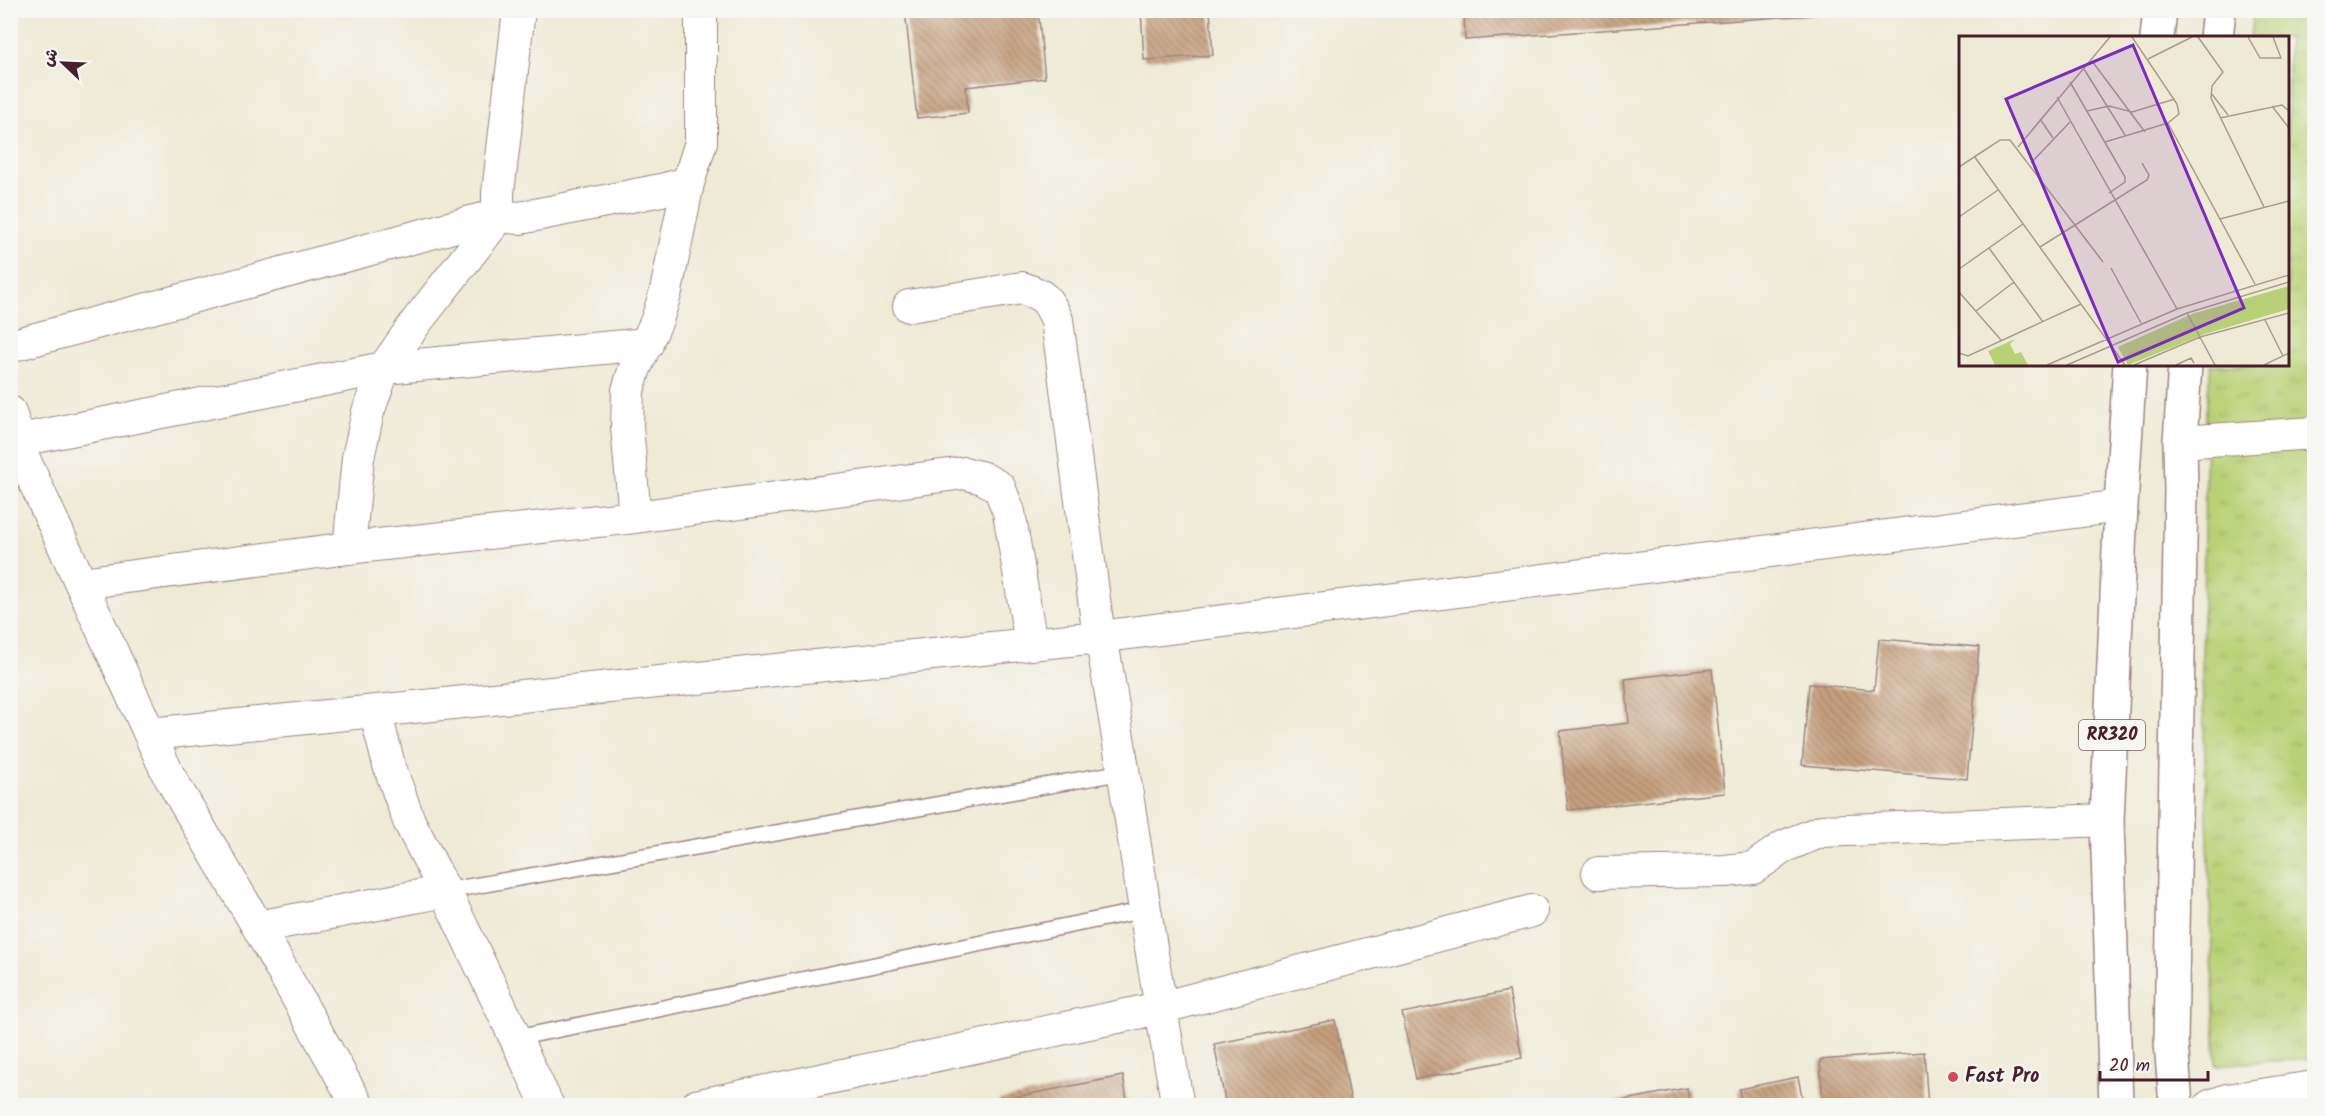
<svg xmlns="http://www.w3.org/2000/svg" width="2325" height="1116" font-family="Kalam,'Playpen Sans Arabic',sans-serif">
  <defs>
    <pattern id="park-tufts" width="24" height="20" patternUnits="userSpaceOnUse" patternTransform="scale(1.5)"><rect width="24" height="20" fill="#b9d176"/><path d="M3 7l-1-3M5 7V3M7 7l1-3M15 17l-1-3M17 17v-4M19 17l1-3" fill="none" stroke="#a1b366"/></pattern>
    <pattern id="building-back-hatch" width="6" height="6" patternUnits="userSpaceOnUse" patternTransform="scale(1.5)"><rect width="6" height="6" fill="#c6a07f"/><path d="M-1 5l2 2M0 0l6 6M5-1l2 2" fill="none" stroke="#a38268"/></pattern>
  </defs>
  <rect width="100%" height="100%" fill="#f6f6f2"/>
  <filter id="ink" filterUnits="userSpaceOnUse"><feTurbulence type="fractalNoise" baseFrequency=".0167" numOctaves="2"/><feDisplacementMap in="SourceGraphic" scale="12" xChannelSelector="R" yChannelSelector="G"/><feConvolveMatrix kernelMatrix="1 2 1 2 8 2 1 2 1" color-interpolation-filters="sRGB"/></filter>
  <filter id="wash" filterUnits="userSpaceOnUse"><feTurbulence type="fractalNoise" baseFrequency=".008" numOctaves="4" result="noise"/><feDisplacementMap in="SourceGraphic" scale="24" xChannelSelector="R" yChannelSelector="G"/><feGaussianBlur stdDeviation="1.35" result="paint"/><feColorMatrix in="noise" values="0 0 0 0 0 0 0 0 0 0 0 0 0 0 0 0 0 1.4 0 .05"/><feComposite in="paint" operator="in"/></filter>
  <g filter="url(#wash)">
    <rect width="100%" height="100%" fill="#efead5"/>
    <path fill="url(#park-tufts)" stroke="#827850" stroke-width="1.5" d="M2253,11H2314V1058L2216,1065L2202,674L2206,413L2211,365L2288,364V38L2250,37Z"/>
    <g id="blocks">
      <path fill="url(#building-back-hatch)" d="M905,10H1038L1045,78L966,87L968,113L917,118Z
        M1141,10H1210L1213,55L1144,60Z
        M1464,10H1849V12L1465,40Z
        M1879,639L1979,647L1967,779L1802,765L1809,684L1874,690Z
        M1712,669L1725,793L1568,810L1560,731L1629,723L1625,679Z
        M1509,991L1522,1058L1416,1079L1402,1013Z
        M1335,1020L1351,1102L1332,1106H1226L1214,1044Z
        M1924,1052L1928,1106H1823L1820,1060Z
        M1123,1076L1128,1106H1000L999,1100Z
        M1798,1077L1804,1106H1742L1739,1089Z
        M1687,1088L1690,1106H1604V1104Z"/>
    </g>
  </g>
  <g filter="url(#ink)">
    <use href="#blocks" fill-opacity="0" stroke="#9c8480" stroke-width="1.5"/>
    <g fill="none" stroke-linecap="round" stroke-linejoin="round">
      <g stroke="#9c8480" stroke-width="18">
        <path id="service" d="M445,891L1124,772
          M516,1038L1145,910"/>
      </g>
      <g stroke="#9c8480" stroke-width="34">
        <path id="minor" d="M501,214L498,205V193L519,10
          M909,306L1022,288C1045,296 1047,298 1057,320L1099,637L1104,653C1130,804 1150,955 1178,1106
          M10,346L501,214L508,217L520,218L661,190L688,183
          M10,412L24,459L168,774L258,927L358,1106
          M20,440L384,368L647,344
          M2180,442L2314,433
          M635,517L627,427L628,390L635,368L657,320L666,291L688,183L701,142V10
          M349,548L358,458L368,412L384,368L417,321L501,214
          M81,583L349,548L635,517L964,473L983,478L999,487L1009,512L1031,644
          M375,711L389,765L409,821L445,891L548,1106
          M150,734L1099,637L2121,506
          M1598,873L1725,871L1753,868L1785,846L1822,831L2107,820
          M258,927L445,891
          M696,1106L1160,1008L1532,911
          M2210,1106L2227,1100L2314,1087"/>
      </g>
      <g stroke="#9c8480" stroke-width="36">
        <path id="primary" d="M2157,38L2160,10
          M2216,38L2219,10
          M2116,1106L2107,820L2121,506L2130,364
          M2176,1106L2171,1042L2181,489L2180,442L2185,364"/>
      </g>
      <use href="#service" stroke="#fff" stroke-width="15"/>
      <use href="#minor" stroke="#fff" stroke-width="32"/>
      <use href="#primary" stroke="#fff" stroke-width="33"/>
    </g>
  </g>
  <circle fill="#d1495b" stroke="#f6f6f2" stroke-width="2" cx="1953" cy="1077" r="6"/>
  <g text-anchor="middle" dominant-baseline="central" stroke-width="4.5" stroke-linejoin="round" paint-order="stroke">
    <rect fill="#f6f6f2" stroke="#7e6067" stroke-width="1.5" x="2079" y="720" width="66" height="30" rx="4.5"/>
    <g font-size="18" font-weight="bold" fill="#4a1f2b">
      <text x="2112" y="735">RR320</text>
    </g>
    <g font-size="20" font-weight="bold" fill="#4a1f2b" stroke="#f6f6f2" text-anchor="start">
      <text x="1965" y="1077">Fast Pro</text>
    </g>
  </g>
  <g transform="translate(1959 36)">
    <rect width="330" height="330" fill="#efead5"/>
    <path d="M330,250V273L246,298L169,329L159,311L233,278Z" fill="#b9d176"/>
    <path d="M56,303L51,308L56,318L62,316L69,329H36L29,315Z" fill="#b9d176"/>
    <path fill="none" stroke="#ad9991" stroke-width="1.5" d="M173,1L218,68L220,78L209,87L296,248M239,1L264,36L253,50L252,62L305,171M289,1L301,22H322L314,1M189,23L233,1M133,25L186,96M125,33L166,99M111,46L166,141V146L150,157M252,57L269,79M98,61L218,273M313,70L330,92M128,75L150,70L173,76L216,63M261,82L323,69L330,75M81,83L94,102M146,106L209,87M59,111L151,1M15,120L166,329M72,127L111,86M0,131L41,104H51L144,226M0,181L39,154M261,183L330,165M81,211L188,144L190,139L183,127M30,212L84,286M152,232L182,287M0,233L64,188M0,256L42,304M17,275L55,246M228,277L256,329M306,284L324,320M0,317L9,320L122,268M88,329L218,273L330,239M108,329L228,277L330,246M175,329L241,301L330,277M217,329L232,322L235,327M305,329L330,317"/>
    <path fill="#7b2cbf" fill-opacity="0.15" stroke="#7b2cbf" stroke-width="3" d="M174,9L285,272L159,326L47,63Z"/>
    <rect width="330" height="330" fill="none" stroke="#4a1f2b" stroke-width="3"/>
  </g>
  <rect width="2325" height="1116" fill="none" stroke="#f6f6f2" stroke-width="36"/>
  <g transform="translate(63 63) rotate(293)" stroke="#f6f6f2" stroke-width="4.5" paint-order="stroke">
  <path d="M0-4.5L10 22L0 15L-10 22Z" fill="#4a1f2b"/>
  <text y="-9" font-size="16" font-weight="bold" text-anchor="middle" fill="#4a1f2b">ش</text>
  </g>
  <path d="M2100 1071v9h108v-9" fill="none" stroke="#4a1f2b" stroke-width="3"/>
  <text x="2109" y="1071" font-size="18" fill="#4a1f2b" stroke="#f6f6f2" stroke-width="4.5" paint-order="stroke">20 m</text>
</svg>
